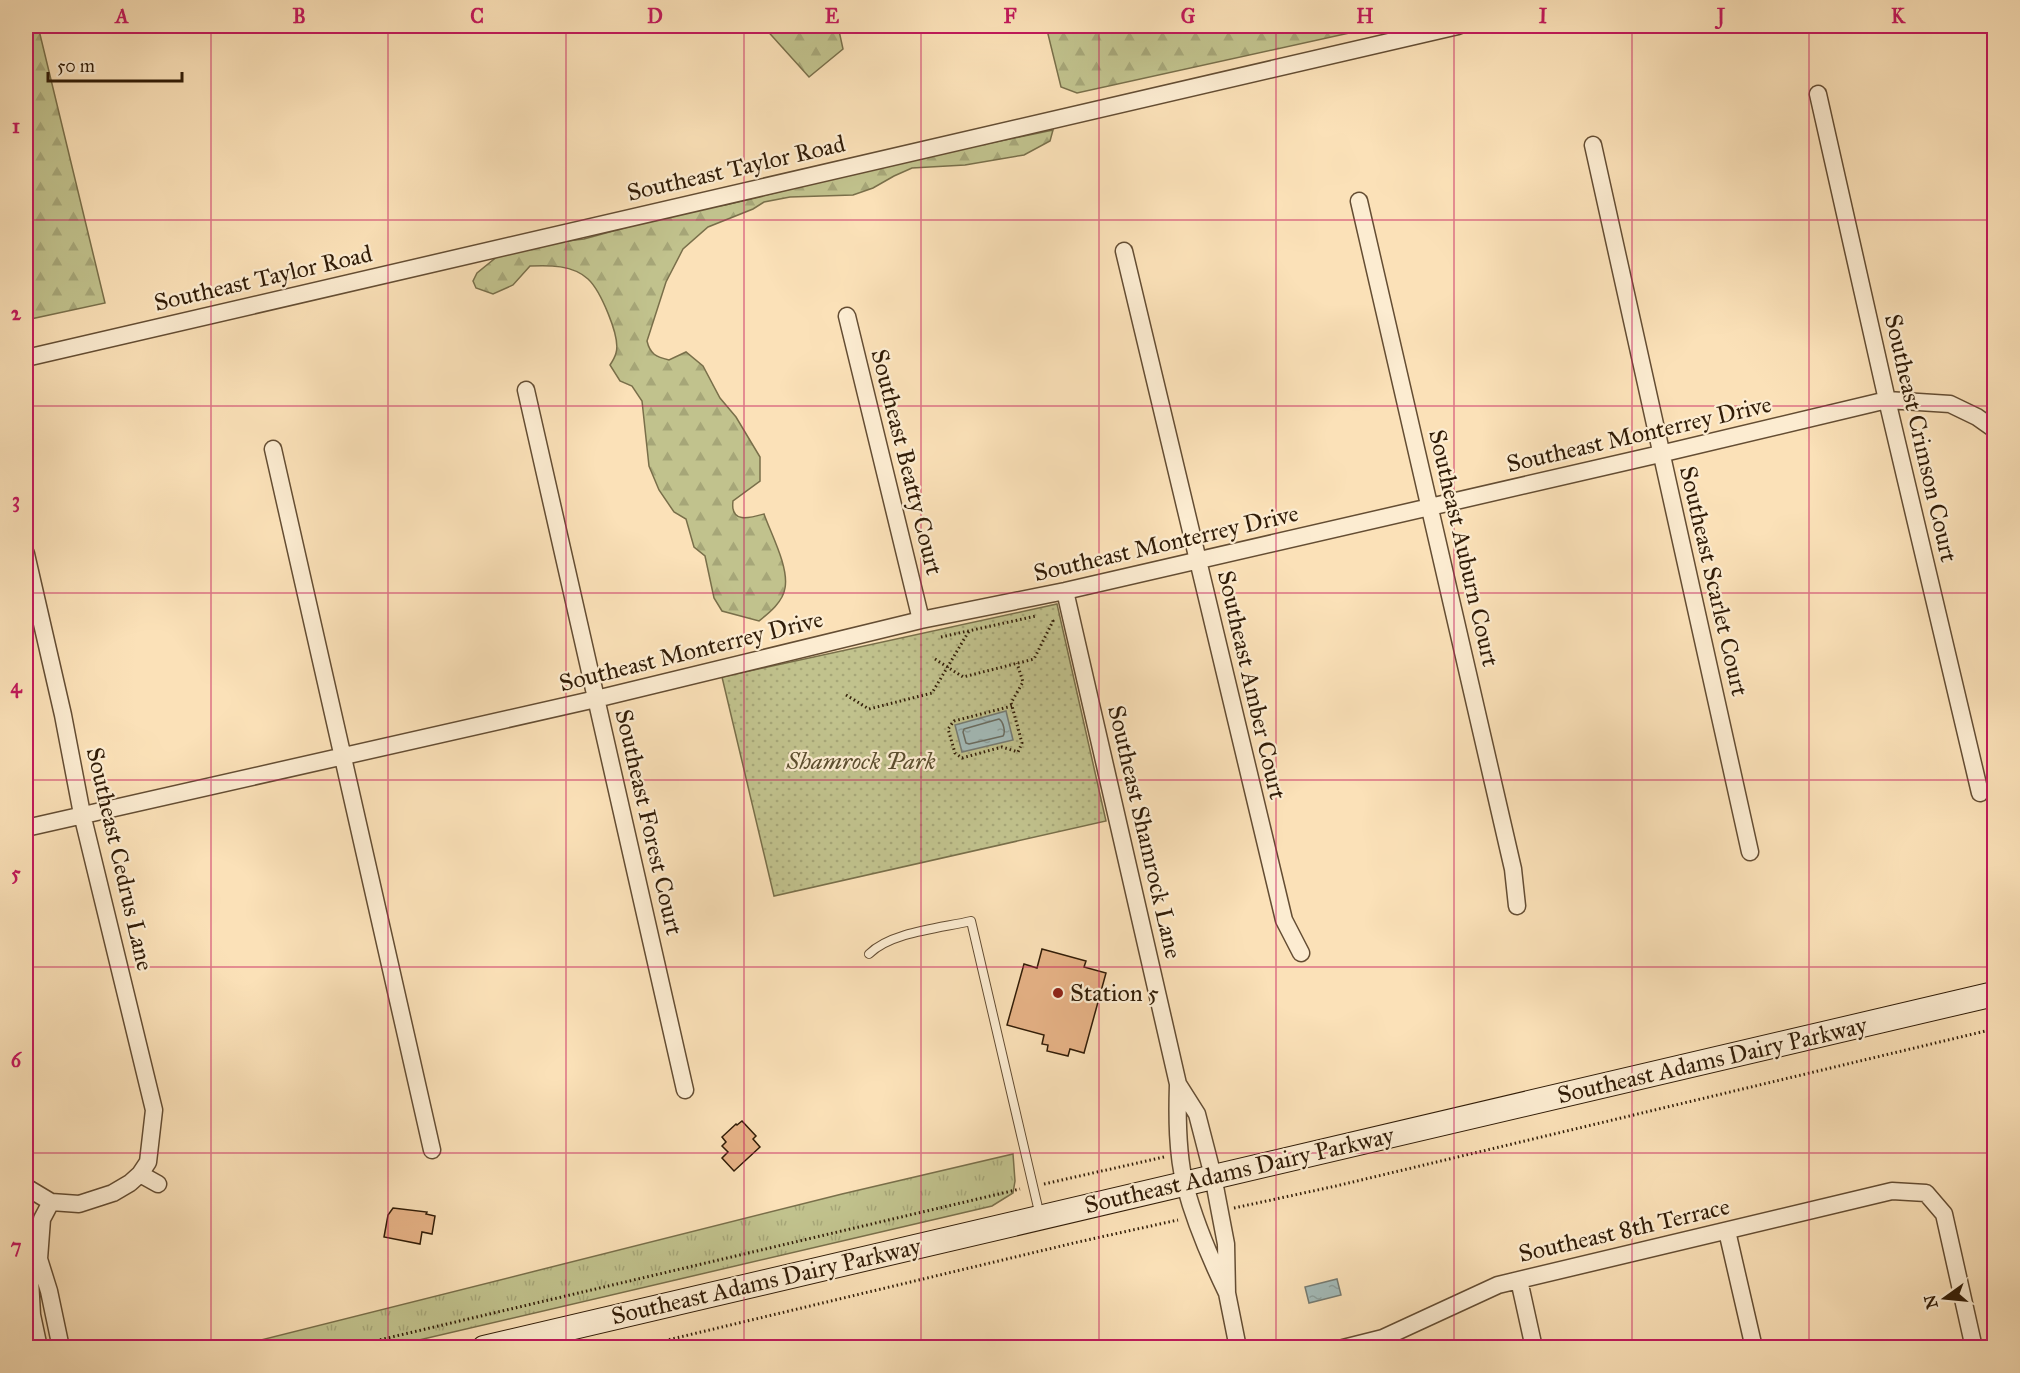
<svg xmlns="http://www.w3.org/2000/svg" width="2020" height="1373" font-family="'IM FELL Great Primer',serif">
  <defs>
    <pattern id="grass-tufts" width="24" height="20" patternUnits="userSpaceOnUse" patternTransform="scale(1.5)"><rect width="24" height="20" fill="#c1c28d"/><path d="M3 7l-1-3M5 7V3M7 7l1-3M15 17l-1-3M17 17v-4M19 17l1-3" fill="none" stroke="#a6a678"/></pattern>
    <pattern id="forest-firs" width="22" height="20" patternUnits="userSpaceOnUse" patternTransform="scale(1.5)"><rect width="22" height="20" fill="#c1c28d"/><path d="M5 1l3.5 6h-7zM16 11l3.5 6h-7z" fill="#a6a678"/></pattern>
    <pattern id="park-dots" width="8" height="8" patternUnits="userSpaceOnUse" patternTransform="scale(1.5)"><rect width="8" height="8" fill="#c1c28d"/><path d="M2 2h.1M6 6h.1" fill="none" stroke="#a6a678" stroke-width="1.8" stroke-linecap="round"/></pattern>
    <pattern id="water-ripples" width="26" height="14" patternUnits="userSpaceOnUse" patternTransform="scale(1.5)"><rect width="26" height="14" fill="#a3bbb9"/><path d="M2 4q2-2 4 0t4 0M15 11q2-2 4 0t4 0" fill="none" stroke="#8da09e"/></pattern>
  </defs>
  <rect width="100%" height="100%" fill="#fbe1b8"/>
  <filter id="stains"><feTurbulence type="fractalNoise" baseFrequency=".00333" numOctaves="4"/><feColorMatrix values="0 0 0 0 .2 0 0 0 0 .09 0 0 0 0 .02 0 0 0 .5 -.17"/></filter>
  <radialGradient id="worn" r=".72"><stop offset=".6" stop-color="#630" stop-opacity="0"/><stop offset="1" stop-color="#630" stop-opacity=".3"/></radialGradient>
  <path fill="url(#grass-tufts)" stroke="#796f4a" stroke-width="1.5" d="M1013,1154L1015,1181L1013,1193L992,1206L389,1347H233L842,1194Z"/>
  <path fill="url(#forest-firs)" stroke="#796f4a" stroke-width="1.5" d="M26,26H38L105,303L26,320Z
    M763,26H838L843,49L809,77Z
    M1046,26H1381L1077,93L1061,87Z
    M1053,130L1050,141L1024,155L965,165L912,168L894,176L873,188L853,195L790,197L764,202L753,209L708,227L683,249L666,282L647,341C650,354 656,357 669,360L686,352L703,366L720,398L736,417L760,457V481L733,501C730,524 750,518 764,514C771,534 789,567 785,588C783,602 769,613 759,621L722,611L714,598L705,556L694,547L686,519L674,512L659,490L649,466L642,401L632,386L620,381L610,365C612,362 615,357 616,353C621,337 600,290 588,279C573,265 549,265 530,266L513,285L493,294L476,288L473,281L477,273L498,256L541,244L584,239L686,211L725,205L917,158Z"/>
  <path fill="url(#park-dots)" stroke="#796f4a" stroke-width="1.5" d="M1057,604L1106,821L774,896L722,677Z"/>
  <path fill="url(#water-ripples)" stroke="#757b72" stroke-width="1.5" d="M1006,711L1013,740L962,752L955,725Z
    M1337,1279L1341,1295L1309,1303L1305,1287Z"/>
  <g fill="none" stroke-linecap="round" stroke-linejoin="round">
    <path stroke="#6a6c60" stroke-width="1.5" d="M999,719C1003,721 1006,732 1003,736L969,744L966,743L963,732L964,729Z"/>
  </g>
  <path fill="#e7b387" stroke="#311c07" stroke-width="1.5" d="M1042,949L1086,961L1084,967L1106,973L1084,1053L1070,1049L1068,1056L1047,1051L1048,1045L1042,1044L1044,1035L1007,1025L1024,964L1037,968Z
    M742,1121L756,1136L753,1139L760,1147L734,1171L722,1158L728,1152L722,1146L726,1142L722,1137L736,1124L737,1125Z
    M393,1208L427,1212L426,1214L435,1216L432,1234L422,1232L420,1244L384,1237L388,1215Z"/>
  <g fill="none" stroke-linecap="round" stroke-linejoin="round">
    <g stroke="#644d33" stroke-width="10">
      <path id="service" d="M869,954C891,932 941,928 971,921L1040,1216"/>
    </g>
    <g stroke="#644d33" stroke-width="19">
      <path id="minor" d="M1818,94L1887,400L1980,793
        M1593,145L1750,852
        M1359,201L1513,869L1517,906
        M1124,251L1284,920L1301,953
        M847,316L921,620
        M26,358L1458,26
        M526,390L685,1090
        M273,449L432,1150
        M26,554L63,715L82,814L154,1110L148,1162L140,1174L130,1183L113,1193L79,1204L51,1202L26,1187
        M1065,591L1178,1084C1177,1117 1177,1153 1185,1185C1195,1223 1210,1258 1227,1293
        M26,828L596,699L921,620L1065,591L1660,454L1887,400L1950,404L1977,417L1994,429
        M1178,1084L1197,1114L1213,1176L1226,1244L1227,1293L1238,1348
        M140,1174L158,1184
        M1727,1231L1754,1348
        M39,1259L49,1291L61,1348
        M1519,1280L1534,1348
        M39,1348L32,1315L30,1279L39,1259L42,1219L51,1202
        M1343,1348L1383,1338L1498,1285L1892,1191L1926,1193L1944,1214L1974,1348"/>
    </g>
    <g stroke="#311c07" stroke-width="26">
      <path id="secondary" d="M484,1348L1994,994"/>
    </g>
    <path stroke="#311c07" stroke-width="3" stroke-dasharray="1.5 3" stroke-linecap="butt" d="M941,637L1036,616
      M935,659L963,677L1034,659L1053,621L1052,619
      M846,695L869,709L932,693L969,631
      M1012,706L954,721L948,729L955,753L962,758L1002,747L1018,752L1022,743L1012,706L1011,703L1023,682L1017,663
      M1044,1184L1164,1157
      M1234,1208L1336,1186L1994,1029
      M345,1348L1020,1189
      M634,1348L1078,1242L1178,1220"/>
    <use href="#service" stroke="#fcecd1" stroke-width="8"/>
    <use href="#minor" stroke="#fcecd1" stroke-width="16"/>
    <use href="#secondary" stroke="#fcecd1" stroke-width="24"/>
  </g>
  <path fill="none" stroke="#c2185b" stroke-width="1.5" stroke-opacity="0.55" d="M211,26V1348M388,26V1348M566,26V1348M744,26V1348M921,26V1348M1099,26V1348M1276,26V1348M1454,26V1348M1632,26V1348M1809,26V1348M26,220H1994M26,406H1994M26,593H1994M26,780H1994M26,967H1994M26,1153H1994"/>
  <circle fill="#8f2418" stroke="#fcecd1" stroke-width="2" cx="1058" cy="993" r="6"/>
  <g text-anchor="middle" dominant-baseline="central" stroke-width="4.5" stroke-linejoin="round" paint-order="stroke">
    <g font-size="24" fill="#311c07" stroke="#fcecd1">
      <text transform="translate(736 168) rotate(-13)">Southeast Taylor Road</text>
      <text transform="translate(263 278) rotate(-13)">Southeast Taylor Road</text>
      <text transform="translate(1639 434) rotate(-13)">Southeast Monterrey Drive</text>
      <text transform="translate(1921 438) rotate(77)">Southeast Crimson Court</text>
      <text transform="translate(907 462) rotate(76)">Southeast Beatty Court</text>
      <text transform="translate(1166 543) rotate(-13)">Southeast Monterrey Drive</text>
      <text transform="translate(1464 548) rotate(77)">Southeast Auburn Court</text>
      <text transform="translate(1714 581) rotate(77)">Southeast Scarlet Court</text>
      <text transform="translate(691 651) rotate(-14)">Southeast Monterrey Drive</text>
      <text transform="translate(1252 685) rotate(77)">Southeast Amber Court</text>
      <text transform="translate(649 822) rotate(77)">Southeast Forest Court</text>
      <text transform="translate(1145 832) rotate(77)">Southeast Shamrock Lane</text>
      <text transform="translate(120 859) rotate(77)">Southeast Cedrus Lane</text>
      <text transform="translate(1712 1060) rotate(-13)">Southeast Adams Dairy Parkway</text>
      <text transform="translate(1239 1170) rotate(-13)">Southeast Adams Dairy Parkway</text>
      <text transform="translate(1624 1230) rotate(-13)">Southeast 8th Terrace</text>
      <text transform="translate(766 1281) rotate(-13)">Southeast Adams Dairy Parkway</text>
    </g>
    <g font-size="24" font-style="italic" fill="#5c4e2f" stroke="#fcecd1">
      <text x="861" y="761">Shamrock Park</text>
    </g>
    <g font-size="24" fill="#311c07" stroke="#fcecd1" text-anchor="start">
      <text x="1070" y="993">Station 5</text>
    </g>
  </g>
  <rect width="2020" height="1373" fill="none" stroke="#fbe1b8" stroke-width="66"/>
  <g transform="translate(1945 1298) rotate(255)" stroke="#fcecd1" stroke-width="4.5" paint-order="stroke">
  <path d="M0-4.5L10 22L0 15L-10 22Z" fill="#311c07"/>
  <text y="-9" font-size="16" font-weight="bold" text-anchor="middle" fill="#311c07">N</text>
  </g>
  <path d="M48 72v9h134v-9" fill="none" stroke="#311c07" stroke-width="3"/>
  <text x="57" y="72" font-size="18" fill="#311c07" stroke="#fcecd1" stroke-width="4.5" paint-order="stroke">50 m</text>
  <rect x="33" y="33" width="1954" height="1307" fill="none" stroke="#c2185b" stroke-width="2"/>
  <g font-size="20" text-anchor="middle" font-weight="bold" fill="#c2185b">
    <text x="122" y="23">A</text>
    <text x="299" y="23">B</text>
    <text x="477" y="23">C</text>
    <text x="655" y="23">D</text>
    <text x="832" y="23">E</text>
    <text x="1010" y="23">F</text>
    <text x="1188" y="23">G</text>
    <text x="1365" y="23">H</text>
    <text x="1543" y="23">I</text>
    <text x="1721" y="23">J</text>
    <text x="1898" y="23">K</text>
    <text x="16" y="133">1</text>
    <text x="16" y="320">2</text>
    <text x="16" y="507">3</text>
    <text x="16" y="693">4</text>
    <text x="16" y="880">5</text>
    <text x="16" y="1067">6</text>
    <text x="16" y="1253">7</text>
  </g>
  <rect width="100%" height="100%" filter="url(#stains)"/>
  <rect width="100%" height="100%" fill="url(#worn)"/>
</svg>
